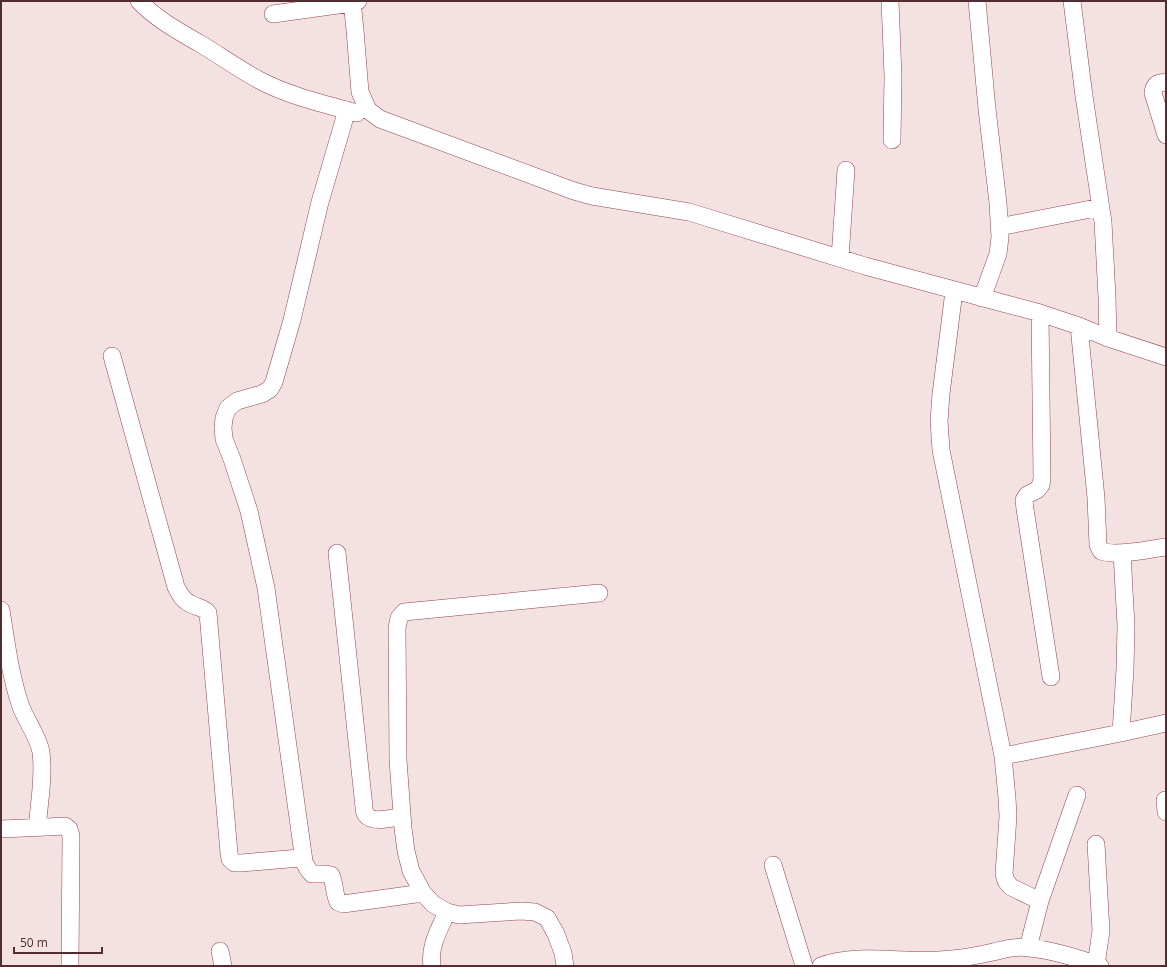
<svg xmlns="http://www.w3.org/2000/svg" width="1167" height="967" font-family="'Open Sans',sans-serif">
  <rect width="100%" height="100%" fill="#f4e1e2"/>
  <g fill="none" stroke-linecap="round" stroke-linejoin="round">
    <g stroke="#924450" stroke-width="18">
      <path id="minor" d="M139,1C156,19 178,31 199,43C219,55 239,69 259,80C289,96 324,104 357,113
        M352,1L355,30L360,92L368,110L380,119L574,191L592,196L689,212L865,266L1040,313L1079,326L1108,338L1166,357
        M890,1L893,76L892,140
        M977,1L987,109L998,203L1000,237L998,254L982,298
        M1072,1L1084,96L1103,222L1107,297L1108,338
        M273,14L352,3L358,1
        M1166,82C1157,83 1154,84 1153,93L1166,135
        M999,227L1101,207
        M840,258L846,170
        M954,291L941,394L939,421L941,450L1003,756L1007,798L1008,816L1004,874L1006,881L1011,887L1040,901
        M1040,313L1042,478L1041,485L1037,490L1027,495L1024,500L1025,509L1051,677
        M1079,326L1096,498L1098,545L1101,551C1116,557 1149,549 1166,547
        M112,356L176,587C180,594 183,601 191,604C198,608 203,607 208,613L229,853L230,859L234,863H241L300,858C306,862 306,869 312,874H326L331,875C335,884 334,894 338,902L343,904L423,893
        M337,553L364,807C364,810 365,814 367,816C374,823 393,818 402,816
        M1,610C6,641 10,674 20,704C25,720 38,735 41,752C44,774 40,797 38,819L41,826L47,827L65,826L69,829L71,836L70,966
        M1121,733L1125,669L1126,626L1122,553
        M1003,756L1121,733L1166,723
        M1165,800L1166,812
        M1,829L47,827
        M304,861L266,588L249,511L232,459L224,439L223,428L224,418L228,408L237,401L262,394L270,389L274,382L292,320L320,202L347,110
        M773,865L804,966
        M1028,948L1040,901L1077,795
        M220,951L223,966
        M1096,965L1101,931L1096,844
        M432,966C429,946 439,930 447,912
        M565,966L563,953L556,934L547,918L535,912L521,911L459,915L447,912L433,904L423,893L411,871L406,851L403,828L398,760L397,628L399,618L404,612L599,593
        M821,966C860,951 909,965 951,959C965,958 979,955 993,952C1005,949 1017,946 1029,948C1052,950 1078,958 1100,966"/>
    </g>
    <use href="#minor" stroke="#fff" stroke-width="17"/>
  </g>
  <rect width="1167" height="967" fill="none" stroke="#512d31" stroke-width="4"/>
  <path d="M14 947v6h88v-6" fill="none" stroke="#512d31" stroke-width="2"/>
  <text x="20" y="947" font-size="12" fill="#512d31" stroke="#f4e1e2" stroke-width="3" paint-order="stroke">50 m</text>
</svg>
